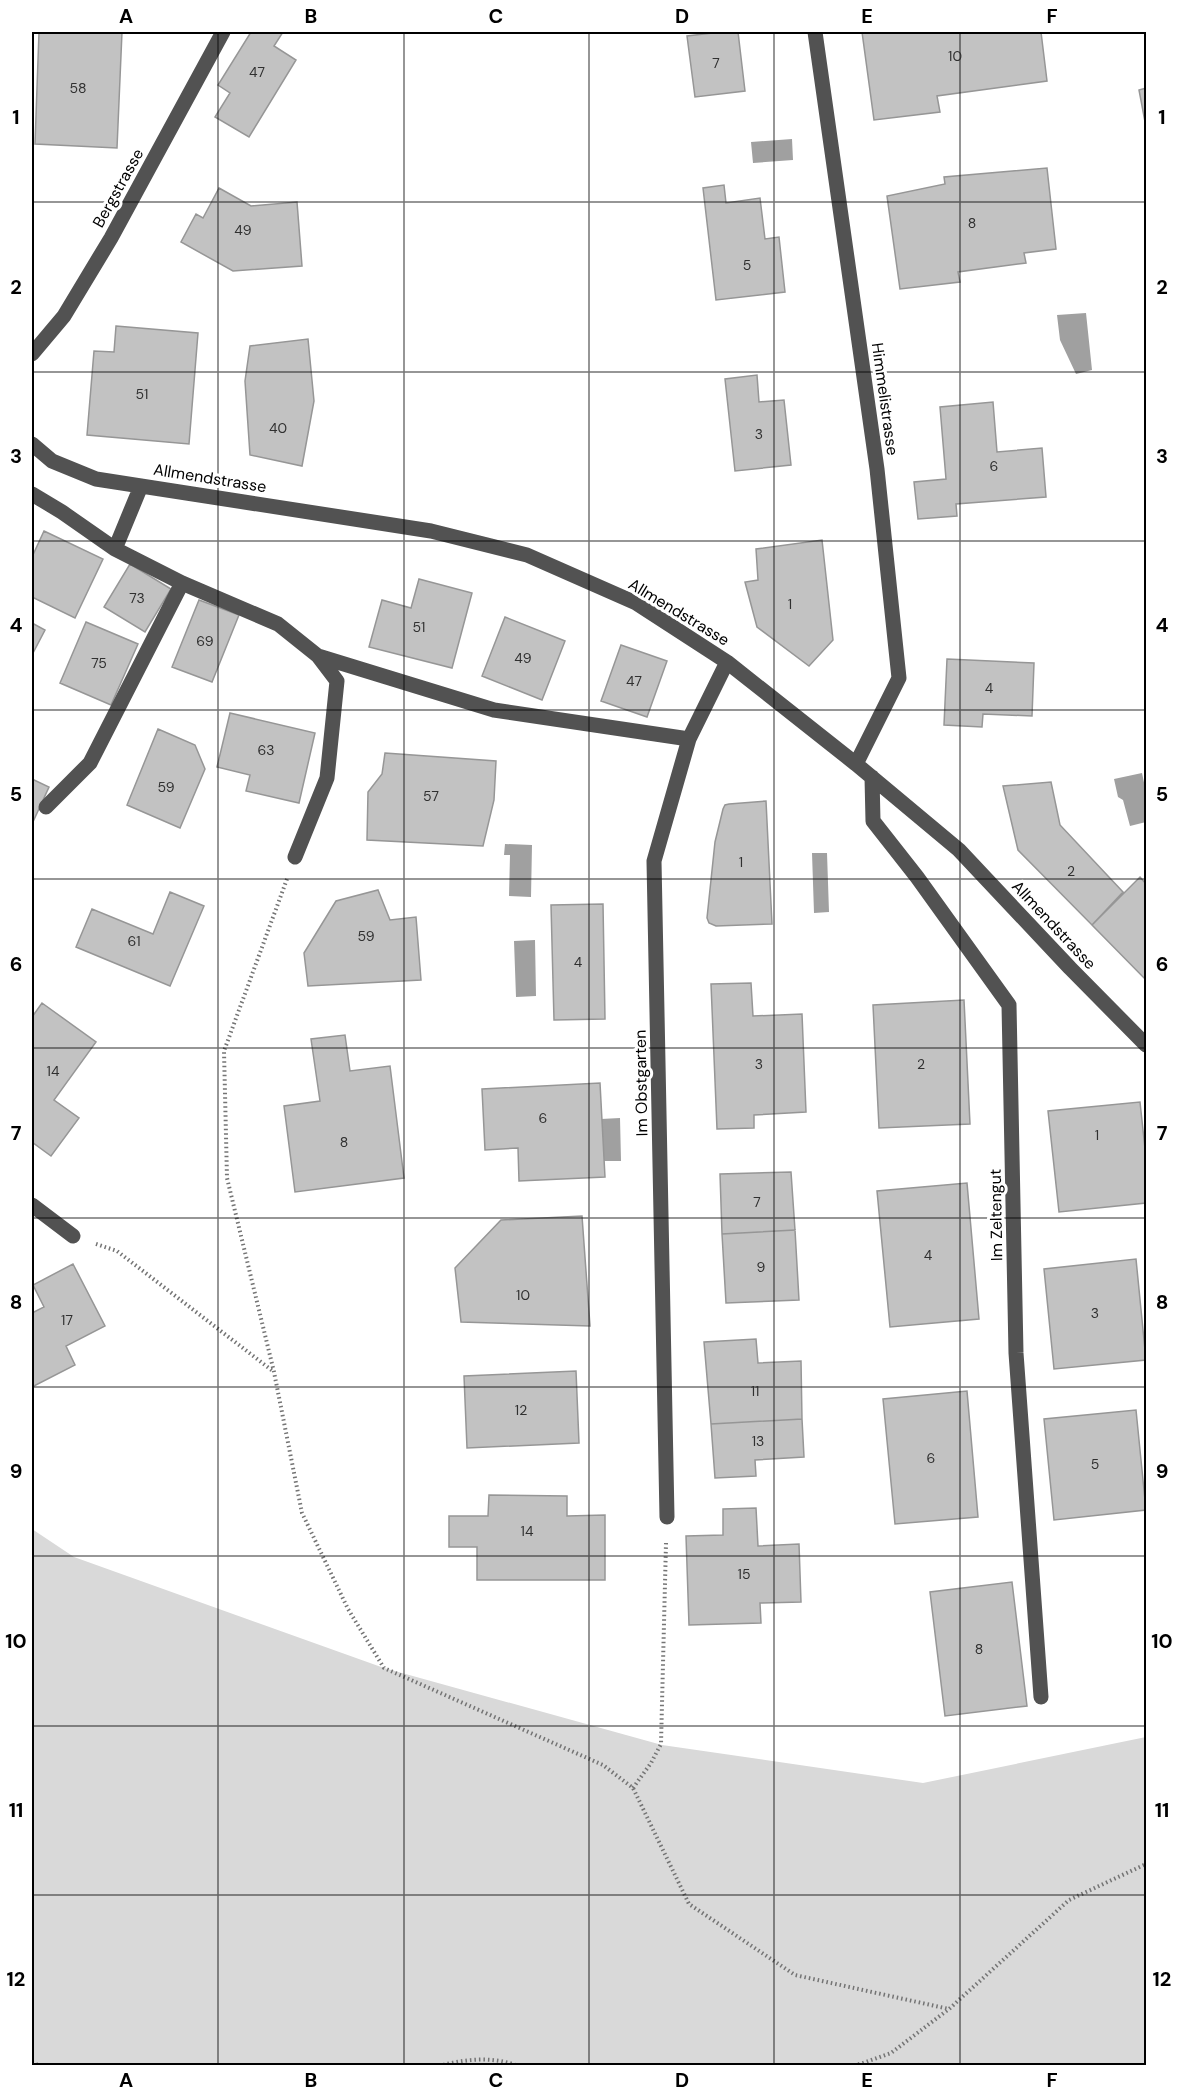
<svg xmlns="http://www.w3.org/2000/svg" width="1178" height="2097" font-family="'DM Sans',sans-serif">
  <rect width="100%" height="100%" fill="#fff"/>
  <path fill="#d9d9d9" d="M32,1529L74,1557L384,1668L662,1745L923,1783L1146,1737V2065H32Z"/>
  <path fill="#a0a0a0" d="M792,139L793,160L753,163L751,142Z
    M1086,313L1092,370L1076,374L1060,340L1057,315Z
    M1142,773L1146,792V822L1130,826L1123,800L1118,797L1114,779Z
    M505,844L532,845L531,897L509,896L510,855H504Z
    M812,853H827L829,912L814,913Z
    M535,940L536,996L516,997L514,941Z
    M620,1118L621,1161H603L601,1119Z"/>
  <path fill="#c2c2c2" stroke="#969696" stroke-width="1.5" d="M39,32H122L117,148L35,144Z
    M251,32H283L274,46L296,60L249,137L215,117L230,93L218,85Z
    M721,32H738L745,91L695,97L687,36Z
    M862,32H1041L1047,81L937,96L940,112L874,120Z
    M1146,88V127L1139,90Z
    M1047,168L1056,249L1024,253L1026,263L958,272L960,282L900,289L887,196L945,184L944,177Z
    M724,185L726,203L760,198L765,239L779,237L785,292L716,300L703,188Z
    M219,188L251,206L297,202L302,266L233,271L181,242L196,214L203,218Z
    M116,326L198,333L189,444L87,435L94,351L114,352Z
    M308,339L314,401L302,466L250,455L245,381L250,346Z
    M757,375L759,402L784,400L791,465L735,471L725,379Z
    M993,402L997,452L1042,448L1046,497L956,504L957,516L918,519L914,482L946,479L940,407Z
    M44,531L103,559L75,618L32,597V557Z
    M822,540L833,640L809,666L757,627L745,582L758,580L756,549Z
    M130,564L171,589L145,632L104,607Z
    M419,579L472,593L452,668L369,647L382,600L411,608Z
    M199,600L239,615L212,682L172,667Z
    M505,617L565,641L542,700L482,676Z
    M86,622L138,644L111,705L60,683Z
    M32,623L45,630L32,655Z
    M621,645L667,661L647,717L601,701Z
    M947,659L1034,663L1032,716L983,714L982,727L944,725Z
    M230,713L315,733L299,803L246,791L250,775L217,767Z
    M158,729L195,745L205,769L180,828L127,805Z
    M385,753L496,761L494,800L483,846L367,840L368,792L382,774Z
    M32,779L49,787L32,824Z
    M1051,782L1060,825L1123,892L1092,925L1018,850L1003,786Z
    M766,801L772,924L716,926L709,923L707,918L715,842L723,809L725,805L729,804Z
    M1140,877L1146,884V980L1092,925Z
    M378,890L390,920L416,917L421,980L308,986L304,953L336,901Z
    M170,892L204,906L170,986L76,947L92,909L153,934Z
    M603,904L605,1019L554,1020L551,905Z
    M751,983L753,1016L802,1014L806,1112L754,1115V1128L717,1129L711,984Z
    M964,1000L970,1124L879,1128L873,1005Z
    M42,1003L96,1042L54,1100L79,1118L51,1156L32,1142V1017Z
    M345,1035L350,1071L390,1066L404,1178L295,1192L284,1106L320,1101L311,1039Z
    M600,1083L605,1177L519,1181L518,1148L485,1150L482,1089Z
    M1140,1102L1146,1158V1203L1059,1212L1048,1111Z
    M791,1172L795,1230L722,1234L720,1174Z
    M967,1183L979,1319L890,1327L877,1191Z
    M582,1216L590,1326L461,1322L455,1268L501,1220Z
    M795,1230L799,1300L726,1303L722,1234Z
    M1136,1259L1146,1360L1054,1369L1044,1269Z
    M73,1264L105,1326L66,1346L75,1365L32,1387V1313L44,1307L33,1285Z
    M756,1339L758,1363L801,1361L802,1419L711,1424L704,1342Z
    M576,1371L579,1443L467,1448L464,1376Z
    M967,1391L978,1517L895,1524L883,1399Z
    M1136,1410L1146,1510L1054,1520L1044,1419Z
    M802,1419L804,1457L755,1460L756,1476L715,1478L711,1424Z
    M489,1495L567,1496V1516L605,1515V1580H477V1547H449V1516H488Z
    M756,1508L758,1546L799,1544L801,1602L760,1603L761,1623L689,1625L686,1536L723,1535V1509Z
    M1012,1582L1027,1706L945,1716L930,1592Z"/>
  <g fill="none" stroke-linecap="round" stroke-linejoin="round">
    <path stroke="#747474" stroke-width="4" stroke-dasharray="1.5 3" stroke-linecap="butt" d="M287,879L224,1051L227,1178L274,1372L302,1513L348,1609L384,1668L603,1765L633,1788L689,1904L795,1975L949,2009
      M96,1244L117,1251L274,1372
      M633,1788L651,1763L661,1744L666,1543
      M32,2062L40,2066
      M439,2066C464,2059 494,2056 518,2066
      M854,2066L891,2053L949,2009L1069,1900L1146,1864"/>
    <path stroke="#525252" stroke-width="15" d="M815,32L877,469L899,678L856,764
      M32,354L64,316L111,238L223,32
      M32,444L52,461L96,479L431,531L527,555L636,603L727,662L856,764L959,850L1070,968L1146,1045
      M32,494L62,512L115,549L182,583L278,624L318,656L337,681L327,778L295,857
      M115,549L141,486
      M318,656L494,710L689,739
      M872,777L873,821L917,877L1009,1005L1016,1353L1041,1697
      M46,807L90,763L182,583
      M32,1205L73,1236
      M667,1517L654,861L689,739L727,662"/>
  </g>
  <path fill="none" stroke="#000" stroke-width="1.5" stroke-opacity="0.55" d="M218,32V2066M404,32V2066M589,32V2066M774,32V2066M960,32V2066M32,202H1146M32,372H1146M32,541H1146M32,710H1146M32,879H1146M32,1048H1146M32,1218H1146M32,1387H1146M32,1556H1146M32,1726H1146M32,1895H1146"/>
  <g text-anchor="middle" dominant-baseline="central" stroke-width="6" stroke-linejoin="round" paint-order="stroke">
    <g font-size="14" fill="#303030">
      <text x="955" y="56">10</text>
      <text x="716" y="63">7</text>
      <text x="257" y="72">47</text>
      <text x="78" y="88">58</text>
      <text x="972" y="223">8</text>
      <text x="243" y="230">49</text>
      <text x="747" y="265">5</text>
      <text x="142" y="394">51</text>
      <text x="278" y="428">40</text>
      <text x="759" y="434">3</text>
      <text x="994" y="466">6</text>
      <text x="137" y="598">73</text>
      <text x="790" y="604">1</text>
      <text x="419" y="627">51</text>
      <text x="205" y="641">69</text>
      <text x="523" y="658">49</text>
      <text x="99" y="663">75</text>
      <text x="634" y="681">47</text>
      <text x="989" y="688">4</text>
      <text x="266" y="750">63</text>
      <text x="166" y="787">59</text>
      <text x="431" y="796">57</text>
      <text x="741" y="862">1</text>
      <text x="1071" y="871">2</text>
      <text x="366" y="936">59</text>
      <text x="134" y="941">61</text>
      <text x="578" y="962">4</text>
      <text x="759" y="1064">3</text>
      <text x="921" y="1064">2</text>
      <text x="53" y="1071">14</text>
      <text x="543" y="1118">6</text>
      <text x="1097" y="1135">1</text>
      <text x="344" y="1142">8</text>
      <text x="757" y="1202">7</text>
      <text x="928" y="1255">4</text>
      <text x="761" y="1267">9</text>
      <text x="523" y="1295">10</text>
      <text x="1095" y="1313">3</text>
      <text x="67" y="1320">17</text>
      <text x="755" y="1391">11</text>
      <text x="521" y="1410">12</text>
      <text x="758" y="1441">13</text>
      <text x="931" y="1458">6</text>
      <text x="1095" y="1464">5</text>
      <text x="527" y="1531">14</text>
      <text x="744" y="1574">15</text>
      <text x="979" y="1649">8</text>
    </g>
    <g font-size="16" fill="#000" stroke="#fff">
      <text transform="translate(118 188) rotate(-61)">Bergstrasse</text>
      <text transform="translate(885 399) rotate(82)">Himmelistrasse</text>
      <text transform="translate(210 478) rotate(9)">Allmendstrasse</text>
      <text transform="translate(679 612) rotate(31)">Allmendstrasse</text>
      <text transform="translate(1054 925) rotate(47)">Allmendstrasse</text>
      <text transform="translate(641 1083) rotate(-91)">Im Obstgarten</text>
      <text transform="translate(996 1215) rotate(-91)">Im Zeltengut</text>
    </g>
  </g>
  <rect width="1178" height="2097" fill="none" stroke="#ffffff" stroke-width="66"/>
  <rect x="33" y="33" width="1112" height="2031" fill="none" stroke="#000" stroke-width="2"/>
  <g font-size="20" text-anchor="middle" font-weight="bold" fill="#000">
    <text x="126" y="23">A</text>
    <text x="311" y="23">B</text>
    <text x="496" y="23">C</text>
    <text x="682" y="23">D</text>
    <text x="867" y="23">E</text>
    <text x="1052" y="23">F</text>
    <text x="16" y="124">1</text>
    <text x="1162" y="124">1</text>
    <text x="16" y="294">2</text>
    <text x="1162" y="294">2</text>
    <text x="16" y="463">3</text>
    <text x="1162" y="463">3</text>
    <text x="16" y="632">4</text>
    <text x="1162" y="632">4</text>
    <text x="16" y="801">5</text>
    <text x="1162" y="801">5</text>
    <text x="16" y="971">6</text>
    <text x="1162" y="971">6</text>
    <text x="16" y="1140">7</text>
    <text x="1162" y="1140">7</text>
    <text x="16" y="1309">8</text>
    <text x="1162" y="1309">8</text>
    <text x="16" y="1478">9</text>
    <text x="1162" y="1478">9</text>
    <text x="16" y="1648">10</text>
    <text x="1162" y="1648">10</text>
    <text x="16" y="1817">11</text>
    <text x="1162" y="1817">11</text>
    <text x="16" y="1986">12</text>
    <text x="1162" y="1986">12</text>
    <text x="126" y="2087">A</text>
    <text x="311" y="2087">B</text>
    <text x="496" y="2087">C</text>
    <text x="682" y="2087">D</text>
    <text x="867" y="2087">E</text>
    <text x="1052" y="2087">F</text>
  </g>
</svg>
